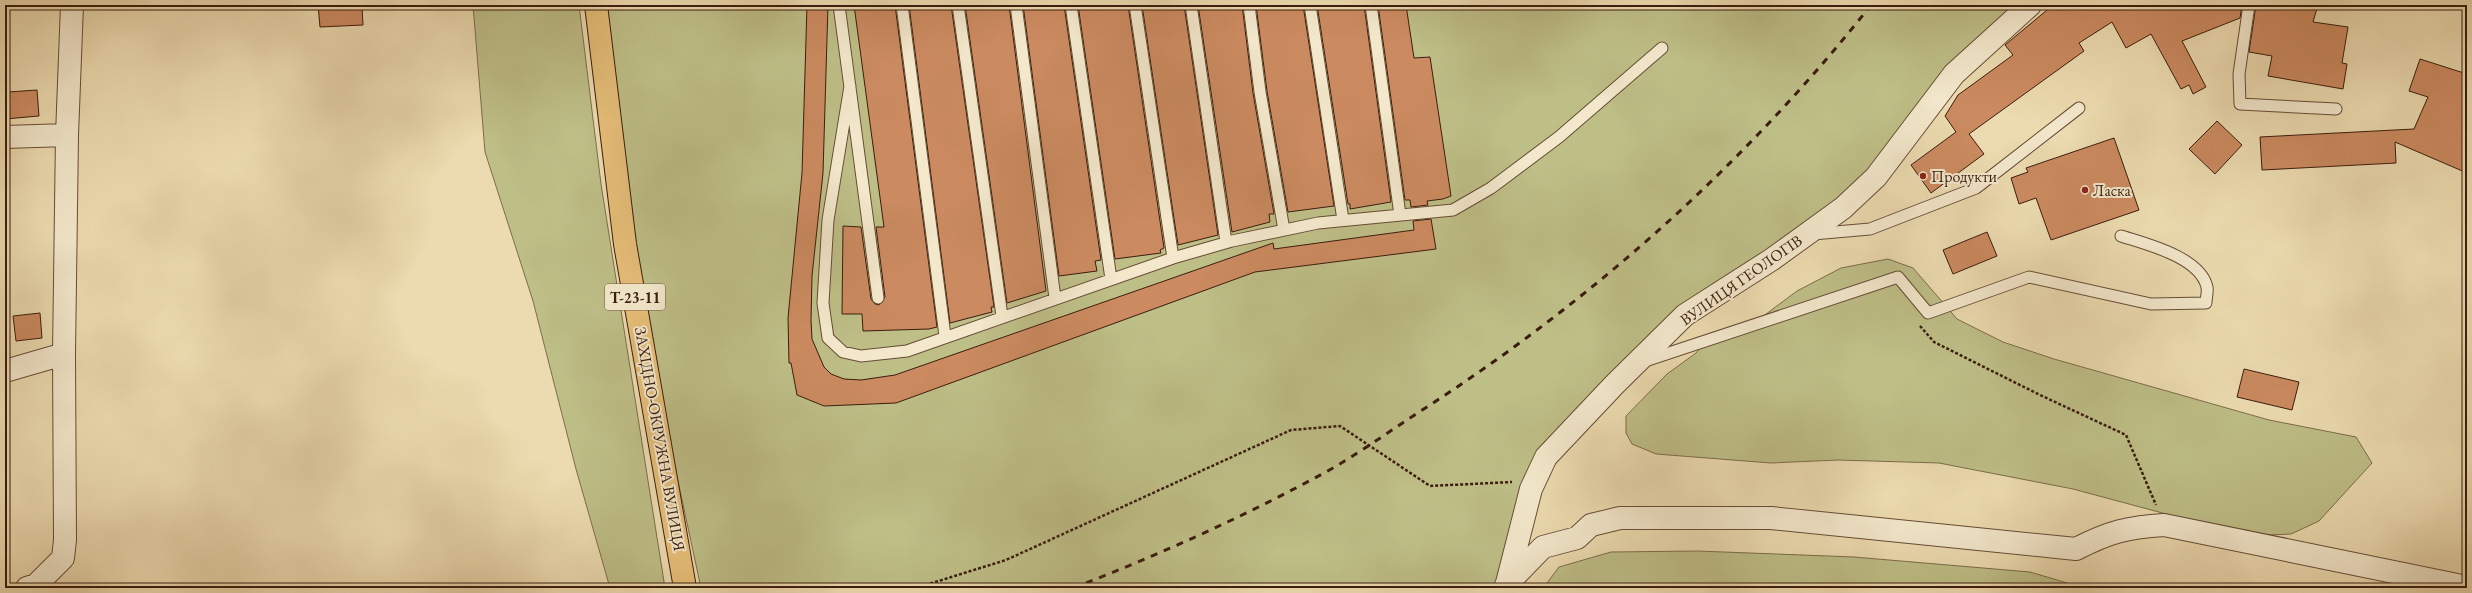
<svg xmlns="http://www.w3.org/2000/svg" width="2472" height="593" font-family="'EB Garamond',serif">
  <rect width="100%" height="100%" fill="#ecdbb0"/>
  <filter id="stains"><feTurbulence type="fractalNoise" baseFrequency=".005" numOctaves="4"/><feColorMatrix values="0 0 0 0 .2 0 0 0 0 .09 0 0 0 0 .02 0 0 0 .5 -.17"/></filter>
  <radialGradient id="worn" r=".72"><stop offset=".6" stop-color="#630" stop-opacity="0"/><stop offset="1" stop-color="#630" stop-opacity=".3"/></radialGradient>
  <path fill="#bebe87" stroke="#7c6d4a" d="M473,5H579L601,184L665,588H610L576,469L533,301L485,152Z
    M605,5H2018L1870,172L1838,202L1681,309L1539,452L1499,588H701L670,444L634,243Z
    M1888,259L1913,268L1957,319L2003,342L2054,359L2269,420L2356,437L2372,463L2319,521L2291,534L2248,536L2073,489L1939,463L1838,460L1771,463L1656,454L1632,444L1626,433V416L1667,374L1696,353L1707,339L1742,332L1797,291L1841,268Z
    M1697,551L1854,557L2030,572L2084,588H1549L1547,583L1559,567L1611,552Z"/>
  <path fill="#cb8a60" stroke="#3b1c0e" d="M318,5H362L363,25L320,27Z
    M807,5H828L823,173L812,276L811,320L812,339L824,367L831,374L844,379L861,380L895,375L1273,243L1274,249L1414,230L1413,221L1431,219L1436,249L1255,272L896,403L824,406L797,395L791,363H789L788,318L802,173Z
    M854,5H895L937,327L929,329L863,331L862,314H842L843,226L861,227L871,299L875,304L879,305L885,297L876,227H884Z
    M909,5H951L994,307H991L992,312L950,323Z
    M965,5H1009L1046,291L1007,303Z
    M1023,5H1064L1101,260L1095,261L1097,271L1059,276Z
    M1078,5H1128L1164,248L1160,250L1161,253L1115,259Z
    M1142,5H1184L1218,235L1178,245Z
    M1198,5H1242L1253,93L1274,214H1269L1270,222L1232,232Z
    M1256,5H1303L1334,206L1288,212L1267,91Z
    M1317,5H1364L1391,202L1350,209V204H1348Z
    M1378,5H1406L1414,58L1430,57L1451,196L1443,199L1427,201L1428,205L1411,207L1410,200H1405Z
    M2053,5H2242L2240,18L2182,41L2206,87L2193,94L2189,85L2181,89L2151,34L2126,48L2112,22L2079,43L2084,51L1969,134L1984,154L1931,193L1911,165L1956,132L1945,116L1958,95L2013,55L2005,45Z
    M2256,5H2318L2313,22L2348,27L2342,63L2347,64L2343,89L2268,76L2272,56L2249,52Z
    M2420,59L2467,74V173L2395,142L2396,163L2262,170L2260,137L2414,129L2428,97L2409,91Z
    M37,90L39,116L5,119V101H9L8,92Z
    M2217,121L2242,145L2215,174L2189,149Z
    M2114,138L2139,210L2051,240L2036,198L2019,204L2011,178L2028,172L2026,168Z
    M1987,232L1997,256L1953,274L1943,250Z
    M40,313L42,338L16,341L13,316Z
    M2244,369L2299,382L2292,410L2237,397Z"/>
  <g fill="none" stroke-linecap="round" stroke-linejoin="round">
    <g stroke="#674c36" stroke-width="13">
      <path id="lane" d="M839,5L878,298
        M902,5L945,336
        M958,5L1002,316
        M1016,5L1055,298
        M1071,5L1111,279
        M1135,5L1173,258
        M1191,5L1226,242
        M1249,5L1260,92L1284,230
        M1310,5L1343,220
        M1371,5L1400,215
        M2249,5L2239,74L2240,104L2336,109
        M850,86L828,220L823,303L828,338L843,352L861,356L907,351L1173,258L1232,241L1318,223L1453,210L1491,188L1559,137L1662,48
        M1813,234L1870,229L1976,188L2079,108
        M1645,361L1898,277L1928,313L2029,277L2151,304L2206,303C2206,298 2208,292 2207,287C2200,257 2146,244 2121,236"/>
    </g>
    <g stroke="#674c36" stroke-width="24">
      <path id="street" d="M5,137L67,135
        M5,371L64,354
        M1507,583L1531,489L1546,457L1615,384L1685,315L1771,260L1843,208L1876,177L1954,74L2030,5
        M1506,585L1543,547L1577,538L1591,525L1620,518H1771L2076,549C2109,532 2128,527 2164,525L2467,587
        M27,588L36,585L63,558L65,540L64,354L67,135L72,5"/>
    </g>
    <g stroke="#3b1c0e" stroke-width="24">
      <path id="primary" d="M596,5L625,244L685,588"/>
    </g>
    <path stroke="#3b1c0e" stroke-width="2.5" stroke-dasharray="3 2" stroke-linecap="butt" d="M1920,326L1934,342L2040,395L2126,435L2156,505
      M916,588L1006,560L1291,430L1340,426L1430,486L1512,482"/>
    <use href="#lane" stroke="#f3e8cc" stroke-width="11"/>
    <use href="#street" stroke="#f3e8cc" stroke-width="22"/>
    <use href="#primary" stroke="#e6be78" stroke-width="22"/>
    <path stroke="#3b1c0e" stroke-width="3" stroke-dasharray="7 7" stroke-linecap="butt" d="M1073,588C1159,555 1243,517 1324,473C1355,456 1384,435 1413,416C1587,305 1743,167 1871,5"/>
  </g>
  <g fill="#8f2418" stroke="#f3e8cc" stroke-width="1.5">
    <circle cx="1923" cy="176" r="4"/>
    <circle cx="2085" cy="190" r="4"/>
  </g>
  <g text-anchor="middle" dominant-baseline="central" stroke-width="4" stroke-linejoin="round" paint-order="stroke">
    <rect fill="#f3e8cc" stroke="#725947" stroke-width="1" x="605" y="284" width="60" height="26" rx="3"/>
    <g font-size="15" font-weight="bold" fill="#3b1c0e">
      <text x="635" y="297">Т-23-11</text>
    </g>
    <g font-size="16" fill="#3b1c0e" stroke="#f3e8cc" text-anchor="start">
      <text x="1931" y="176">Продукти</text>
      <text x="2093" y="190">Ласка</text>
    </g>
    <g font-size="16" fill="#3b1c0e" stroke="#f3e8cc">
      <text transform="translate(1741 280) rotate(-35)">ВУЛИЦЯ ГЕОЛОГІВ</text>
      <text transform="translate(660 439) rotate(80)">ЗАХІДНО-ОКРУЖНА ВУЛИЦЯ</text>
    </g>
  </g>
  <rect width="2472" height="593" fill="none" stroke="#ecdbb0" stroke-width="20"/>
  <rect x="6" y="6" width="2460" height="581" fill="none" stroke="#3b1c0e" stroke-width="2"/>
  <rect x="10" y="10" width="2452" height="573" fill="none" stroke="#3b1c0e"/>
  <rect width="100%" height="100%" filter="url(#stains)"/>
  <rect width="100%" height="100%" fill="url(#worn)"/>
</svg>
